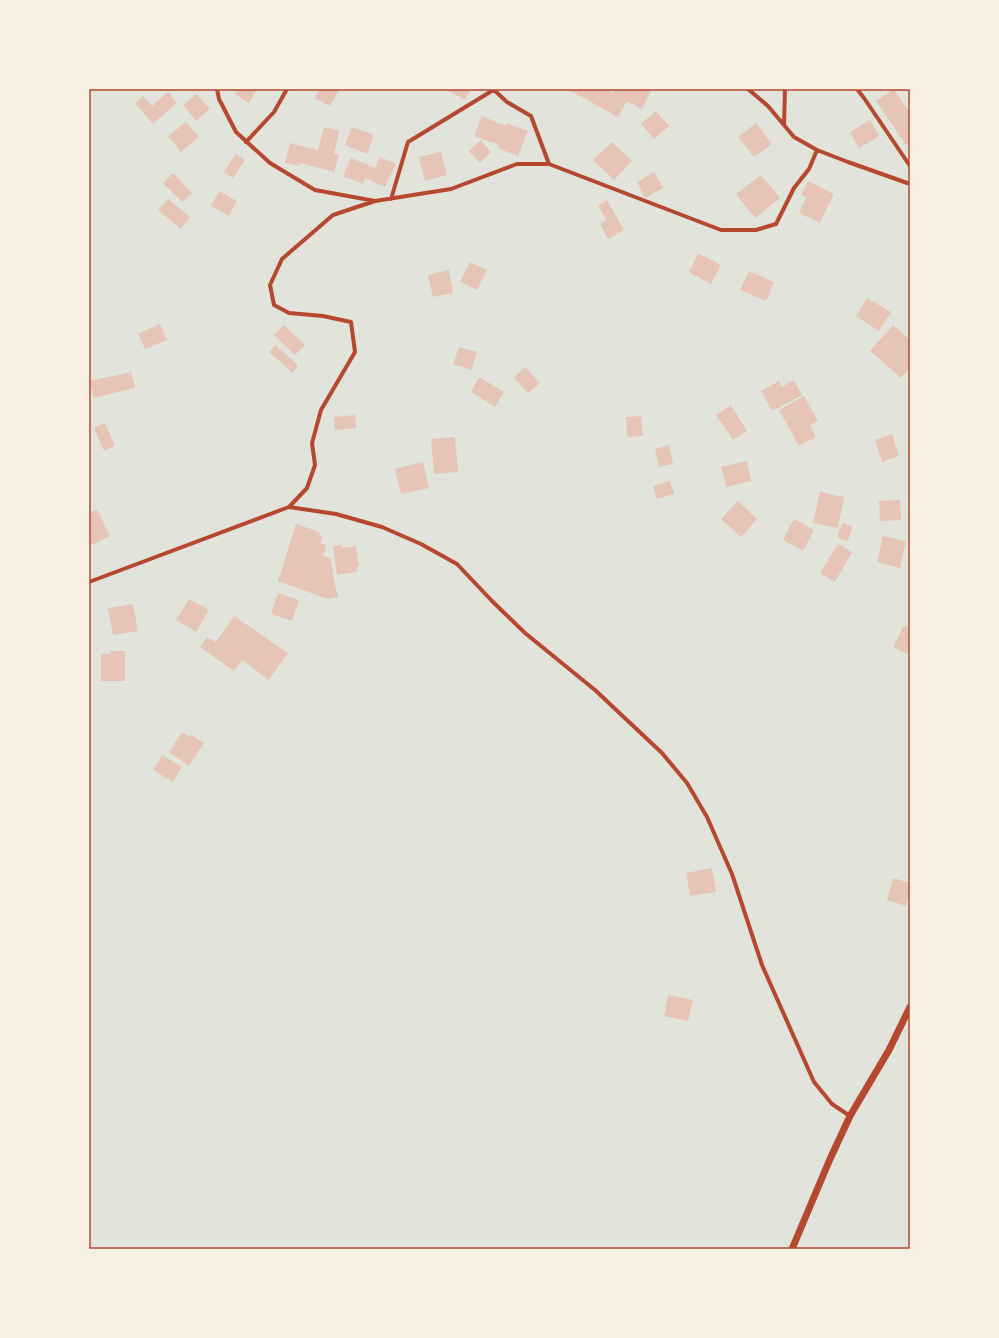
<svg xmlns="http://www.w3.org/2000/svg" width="999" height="1338" font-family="Karla,sans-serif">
  <rect width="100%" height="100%" fill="#f6efe4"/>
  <path fill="#e2e4dc" d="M89,89H910V1249H89Z"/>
  <path fill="#e6c5b7" d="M238,89H257L249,103L235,94Z
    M320,89H340L330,106L315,98Z
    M445,89H471L465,100Z
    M570,89H606L613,93L615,89H647L651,91L642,109L627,101L618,117L569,90Z
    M894,89L910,113V143L906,145L876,101Z
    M168,92L177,103L153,124L135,103L143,96L152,106Z
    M196,94L210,109L196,121L183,105Z
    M656,111L669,126L654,139L641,124Z
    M482,116L506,126L507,123L528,131L518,156L497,148L499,145L474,136Z
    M870,120L879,136L859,148L850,132Z
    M186,122L199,137L181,152L168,136Z
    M756,123L772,144L754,157L738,137Z
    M324,127L339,131L334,154L339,155L334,172L300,163L299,166L285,163L290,143L318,150Z
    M352,127L374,135L367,154L345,145Z
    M481,140L491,152L480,163L469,151Z
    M612,142L632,161L614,180L593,160Z
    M441,152L447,175L425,181L419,157Z
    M236,154L245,160L233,178L224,172Z
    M380,157L396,164L385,187L365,178L363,184L343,176L351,158L375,168Z
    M654,172L663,188L645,198L637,182Z
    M173,173L192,193L182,202L163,183Z
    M761,175L780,198L755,218L736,194Z
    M808,181L834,194L820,223L799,213L806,198L801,195Z
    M219,191L237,201L229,216L211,206Z
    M168,199L190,217L181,229L158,210Z
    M607,200L624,230L608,239L600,224L606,220L598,205Z
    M698,253L721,265L711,284L689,272Z
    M470,262L487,270L477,290L460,282Z
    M449,270L453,293L433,297L428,275Z
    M749,271L774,282L766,301L740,290Z
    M867,298L891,312L879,331L856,316Z
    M160,324L167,340L145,349L138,334Z
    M284,325L305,345L295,355L274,335Z
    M893,325L910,340V368L901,378L870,351Z
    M275,345L298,365L293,373L269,352Z
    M459,347L477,352L471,370L453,364Z
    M525,367L540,383L528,393L514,378Z
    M131,372L135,388L94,398L90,381Z
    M479,377L504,392L495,407L471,392Z
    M794,380L802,395L772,411L761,391L779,381L782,387Z
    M804,396L818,421L810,425L816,437L799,446L779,410Z
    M731,405L747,431L733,440L716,415Z
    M355,415L356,428L335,430L334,417Z
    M641,416L643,436L627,437L626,417Z
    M105,423L115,446L104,451L94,428Z
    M892,434L899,456L882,462L875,440Z
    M455,437L458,472L434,474L431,439Z
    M669,445L673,464L659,467L655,449Z
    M747,461L751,481L726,487L721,467Z
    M423,462L429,488L401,494L395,469Z
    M670,481L674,494L657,499L653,486Z
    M820,492L844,497L838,528L813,523Z
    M900,500L901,520L880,521L879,501Z
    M738,501L757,519L741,537L721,519Z
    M97,509L110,536L89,546V513Z
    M794,519L814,530L803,551L783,540Z
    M843,523L853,527L847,542L837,537Z
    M296,524L320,532L319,535L323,536L320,543L326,545L323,556L331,558L334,581L338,597L328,599L278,581Z
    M883,536L906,541L900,568L877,562Z
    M838,544L852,552L835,582L820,573Z
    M342,545V548L356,546L359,567H356L357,572L337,575L333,546Z
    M278,593L299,600L292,621L271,614Z
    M189,599L209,610L196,632L176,620Z
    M133,604L138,631L113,635L108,608Z
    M234,616L288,653L269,680L242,660L234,671L200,647L207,637L216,642Z
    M904,625L910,628V655L893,647Z
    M110,651H125V681H101V654H110Z
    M182,732L190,737L191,735L204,743L189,766L169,752Z
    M162,755L182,767L173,782L153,770Z
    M712,868L716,892L690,896L686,873Z
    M893,878L910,883V891L906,906L887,900Z
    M668,995L693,1000L688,1021L664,1016Z"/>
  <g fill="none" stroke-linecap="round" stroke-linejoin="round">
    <path stroke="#b5482f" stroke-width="4" d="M217,89L219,99L236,132L270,163L315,190L375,201L451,189L517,164H549L721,230H756L776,224L794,188L809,169L817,150
      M748,89L768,106L794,137L817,150L848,162L910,184
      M857,89L864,98L910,166
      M494,90L507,102L531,116L549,164
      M784,125L785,89
      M246,142L274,112L287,89
      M391,199L408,142L495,89
      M289,507L336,514L382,527L421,544L457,564L492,601L525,633L595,690L662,753L687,783L707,817L732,874L762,965L814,1082L832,1104L850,1116
      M89,582L289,507L307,488L315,465L312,443L321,410L355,352L351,322L323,316L289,313L274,305L270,285L282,259L333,215L375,201"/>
    <path stroke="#b5482f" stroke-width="7" d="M792,1249L830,1159L850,1116L889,1050L910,1007"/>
  </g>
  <rect width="999" height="1338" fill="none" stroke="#f6efe4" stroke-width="180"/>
  <rect x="90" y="90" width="819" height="1158" fill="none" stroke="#b5482f" stroke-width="1.5"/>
</svg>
